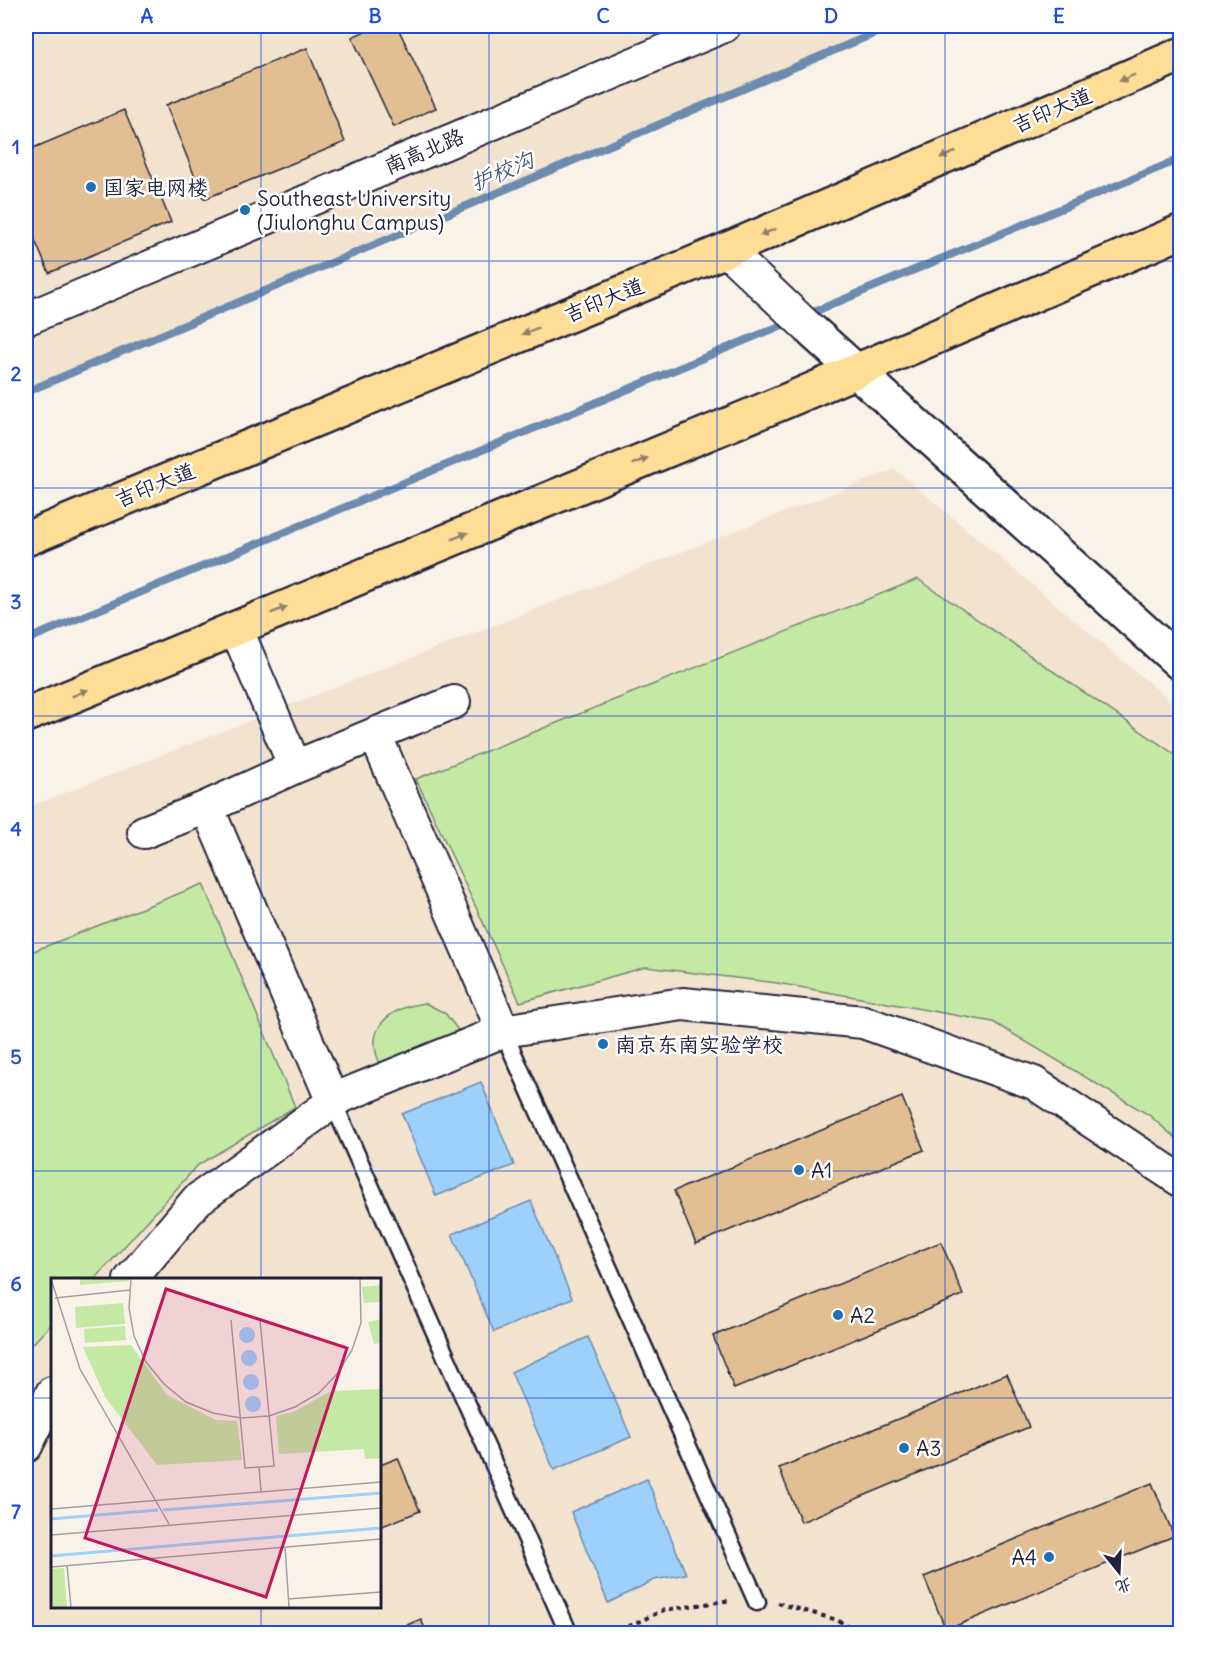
<svg xmlns="http://www.w3.org/2000/svg" width="1206" height="1659" font-family="Delius,'LXGW WenKai TC',sans-serif">
  <rect width="100%" height="100%" fill="#f9f2e9"/>
  <filter id="ink" filterUnits="userSpaceOnUse"><feTurbulence type="fractalNoise" baseFrequency=".0167" numOctaves="2"/><feDisplacementMap in="SourceGraphic" scale="12" xChannelSelector="R" yChannelSelector="G"/><feConvolveMatrix kernelMatrix="1 2 1 2 8 2 1 2 1" color-interpolation-filters="sRGB"/></filter>
  <g filter="url(#ink)">
    <path fill="#f2e3cf" fill-rule="evenodd" d="M26,26H902L26,395Z
      M895,469L1180,709V1633L26,1634V808ZM52,1280H380V1606H52Z"/>
    <path fill="#c3e9a4" stroke="#728670" stroke-width="1.5" d="M918,579L1180,758V1142L1149,1115L993,1022L777,983L646,967L520,1002L416,779Z
      M203,884L295,1107L198,1165L95,1279L52,1280V1323L26,1351V954Z
      M425,1003L445,1013L461,1034L382,1068C362,1030 387,1008 425,1003Z"/>
    <path fill="#9dd1fb" stroke="#6c8bae" stroke-width="1.5" d="M481,1082L514,1165L436,1196L402,1114Z
      M531,1201L572,1298L494,1332L452,1234Z
      M588,1337L631,1437L554,1470L511,1372Z
      M647,1479L686,1574L654,1580L608,1603L571,1512Z"/>
    <g fill="none" stroke-linecap="round" stroke-linejoin="round">
      <path stroke="#6c8bae" stroke-width="8" d="M804,316L1180,159
        M26,392L892,26
        M26,640L792,321"/>
    </g>
    <path fill="#e2bf93" stroke="#22223b" stroke-width="1.5" d="M376,26H397L436,108L394,127L352,37Z
      M307,48L345,142L204,199L166,105Z
      M124,110L171,222L49,273L34,238L26,242V151Z
      M902,1097L924,1150L696,1244L674,1191Z
      M941,1242L963,1295L734,1389L713,1336Z
      M1007,1374L1029,1427L801,1522L779,1468Z
      M398,1458L420,1511L380,1527V1465Z
      M1152,1483L1174,1536L946,1630L924,1577Z
      M421,1619L427,1634H386Z"/>
    <g fill="none" stroke-linecap="round" stroke-linejoin="round">
      <g stroke="#22223b" stroke-width="21">
        <path id="lane" d="M503,1031L757,1602
          M333,1102L569,1634"/>
      </g>
      <g stroke="#22223b" stroke-width="36">
        <path id="street" d="M726,250L813,332
          M26,319L724,26
          M236,628L295,767L375,734L503,1031
          M375,734L454,702
          M295,767L207,807L333,1102
          M144,832L207,807
          M130,1280L197,1200L340,1097L503,1031L683,1004L863,1022L1034,1083L1180,1180
          M26,1446L52,1393"/>
      </g>
      <g stroke="#22223b" stroke-width="38">
        <path id="secondary" d="M813,332L1180,663"/>
      </g>
      <g stroke="#22223b" stroke-width="38">
        <path id="primary" d="M26,539L726,250L1180,55
          M26,715L786,401L1180,232"/>
      </g>
      <path stroke="#22223b" stroke-width="4" stroke-dasharray="4.5 4.5" stroke-linecap="butt" d="M778,1603L837,1620L862,1634
        M612,1634L664,1610L732,1600"/>
      <use href="#lane" stroke="#fff" stroke-width="16"/>
      <use href="#street" stroke="#fff" stroke-width="32"/>
      <use href="#secondary" stroke="#fff" stroke-width="33"/>
      <use href="#primary" stroke="#fedd96" stroke-width="33"/>
    </g>
    <defs><path id="oneway-solid" d="M-6-.8H1V-3.2L6.5 0L1 3.2V.8H-6Z" transform="scale(1.5)"/></defs>
    <g fill="#908068">
      <use href="#oneway-solid" transform="translate(1127 78) rotate(157)"/>
      <use href="#oneway-solid" transform="translate(948 155) rotate(157)"/>
      <use href="#oneway-solid" transform="translate(768 232) rotate(157)"/>
      <use href="#oneway-solid" transform="translate(530 331) rotate(158)"/>
      <use href="#oneway-solid" transform="translate(640 461) rotate(-22)"/>
      <use href="#oneway-solid" transform="translate(460 536) rotate(-22)"/>
      <use href="#oneway-solid" transform="translate(279 610) rotate(-22)"/>
      <use href="#oneway-solid" transform="translate(80 693) rotate(-22)"/>
    </g>
  </g>
  <path fill="none" stroke="#1d4ed8" stroke-width="1.5" stroke-opacity="0.55" d="M261,26V1280M489,26V1634M717,26V1634M945,26V1634M26,261H1180M26,488H1180M26,716H1180M26,943H1180M26,1171H1180M26,1398H52M380,1398H1180M261,1606V1634"/>
  <g fill="#1f6fb2" stroke="#fff" stroke-width="2">
    <circle cx="91" cy="187" r="6"/>
    <circle cx="245" cy="210" r="6"/>
    <circle cx="603" cy="1044" r="6"/>
    <circle cx="799" cy="1170" r="6"/>
    <circle cx="838" cy="1315" r="6"/>
    <circle cx="904" cy="1448" r="6"/>
    <circle cx="1049" cy="1557" r="6"/>
  </g>
  <g text-anchor="middle" dominant-baseline="central" stroke-width="5" stroke-linejoin="round" paint-order="stroke">
    <g font-size="21" fill="#22223b" stroke="#fff">
      <text transform="translate(1052 110) rotate(-23)">吉印大道</text>
      <text transform="translate(424 151) rotate(-23)">南高北路</text>
      <text transform="translate(604 300) rotate(-22)">吉印大道</text>
      <text transform="translate(155 485) rotate(-22)">吉印大道</text>
    </g>
    <g font-size="21" fill="#22223b" stroke="#fff" text-anchor="start">
      <text x="103" y="187">国家电网楼</text>
      <text x="257" y="198">Southeast University<tspan x="257" dy="24">(Jiulonghu Campus)</tspan></text>
      <text x="615" y="1044">南京东南实验学校</text>
      <text x="811" y="1170">A1</text>
      <text x="850" y="1315">A2</text>
      <text x="916" y="1448">A3</text>
      <text x="1037" y="1557" text-anchor="end">A4</text>
    </g>
    <g font-size="22" font-style="italic" fill="#475775" stroke="#fff">
      <text transform="translate(502 171) rotate(-23)">护校沟</text>
    </g>
  </g>
  <g transform="translate(51 1278)">
    <rect width="330" height="330" fill="#f9f2e9"/>
    <path d="M29,1H78V3L29,7ZM330,7V24L313,25L311,9ZM72,25L74,46L25,50L24,29ZM330,41V65L323,66L317,44ZM74,48L75,62L34,65L33,51ZM80,67L116,117L165,142L186,143L191,182L106,187L54,119L32,69ZM330,111V180L314,181L313,171L228,176L225,138L242,134L280,113ZM13,290L16,329H0V291Z" fill="#c3e9a4"/>
    <path d="M188 57a8 8 0 1 1 16 0a8 8 0 1 1-16 0ZM190 80a8 8 0 1 1 16 0a8 8 0 1 1-16 0ZM192 104a8 8 0 1 1 16 0a8 8 0 1 1-16 0ZM194 126a8 8 0 1 1 16 0a8 8 0 1 1-16 0Z" fill="#9dd1fb"/>
    <path fill="none" stroke="#9dd1fb" stroke-width="3" d="M112,232L330,215M0,241L107,232M0,278L330,250"/>
    <path fill="none" stroke="#a39fa3" stroke-width="1.5" d="M0,1L29,91L118,246M80,1L78,30L83,58L95,84L113,106L135,124L162,135L190,140L218,138L244,129L268,115L287,95L301,72L310,45L309,1M4,20L79,12M180,42L194,190L208,189L210,213M208,189L223,188L209,42M0,231L330,204M0,257L330,230M234,269L238,329M16,287L20,329M0,289L330,261M237,321L330,314"/>
    <path fill="#c2185b" fill-opacity="0.15" stroke="#c2185b" stroke-width="3" d="M115,11L296,70L215,319L34,260Z"/>
    <rect width="330" height="330" fill="none" stroke="#22223b" stroke-width="3"/>
  </g>
  <rect width="1206" height="1659" fill="none" stroke="#fff" stroke-width="66"/>
  <g transform="translate(1119 1572) rotate(162)" stroke="#ffffff" stroke-width="4.5" paint-order="stroke">
  <path d="M0-4.5L10 22L0 15L-10 22Z" fill="#22223b"/>
  <text y="-9" font-size="16" font-weight="bold" text-anchor="middle" fill="#22223b">北</text>
  </g>
  <rect x="33" y="33" width="1140" height="1593" fill="none" stroke="#1d4ed8" stroke-width="2"/>
  <g font-size="20" text-anchor="middle" font-weight="bold" fill="#1d4ed8">
    <text x="147" y="23">A</text>
    <text x="375" y="23">B</text>
    <text x="603" y="23">C</text>
    <text x="831" y="23">D</text>
    <text x="1059" y="23">E</text>
    <text x="16" y="154">1</text>
    <text x="16" y="381">2</text>
    <text x="16" y="609">3</text>
    <text x="16" y="836">4</text>
    <text x="16" y="1064">5</text>
    <text x="16" y="1291">6</text>
    <text x="16" y="1519">7</text>
  </g>
</svg>
